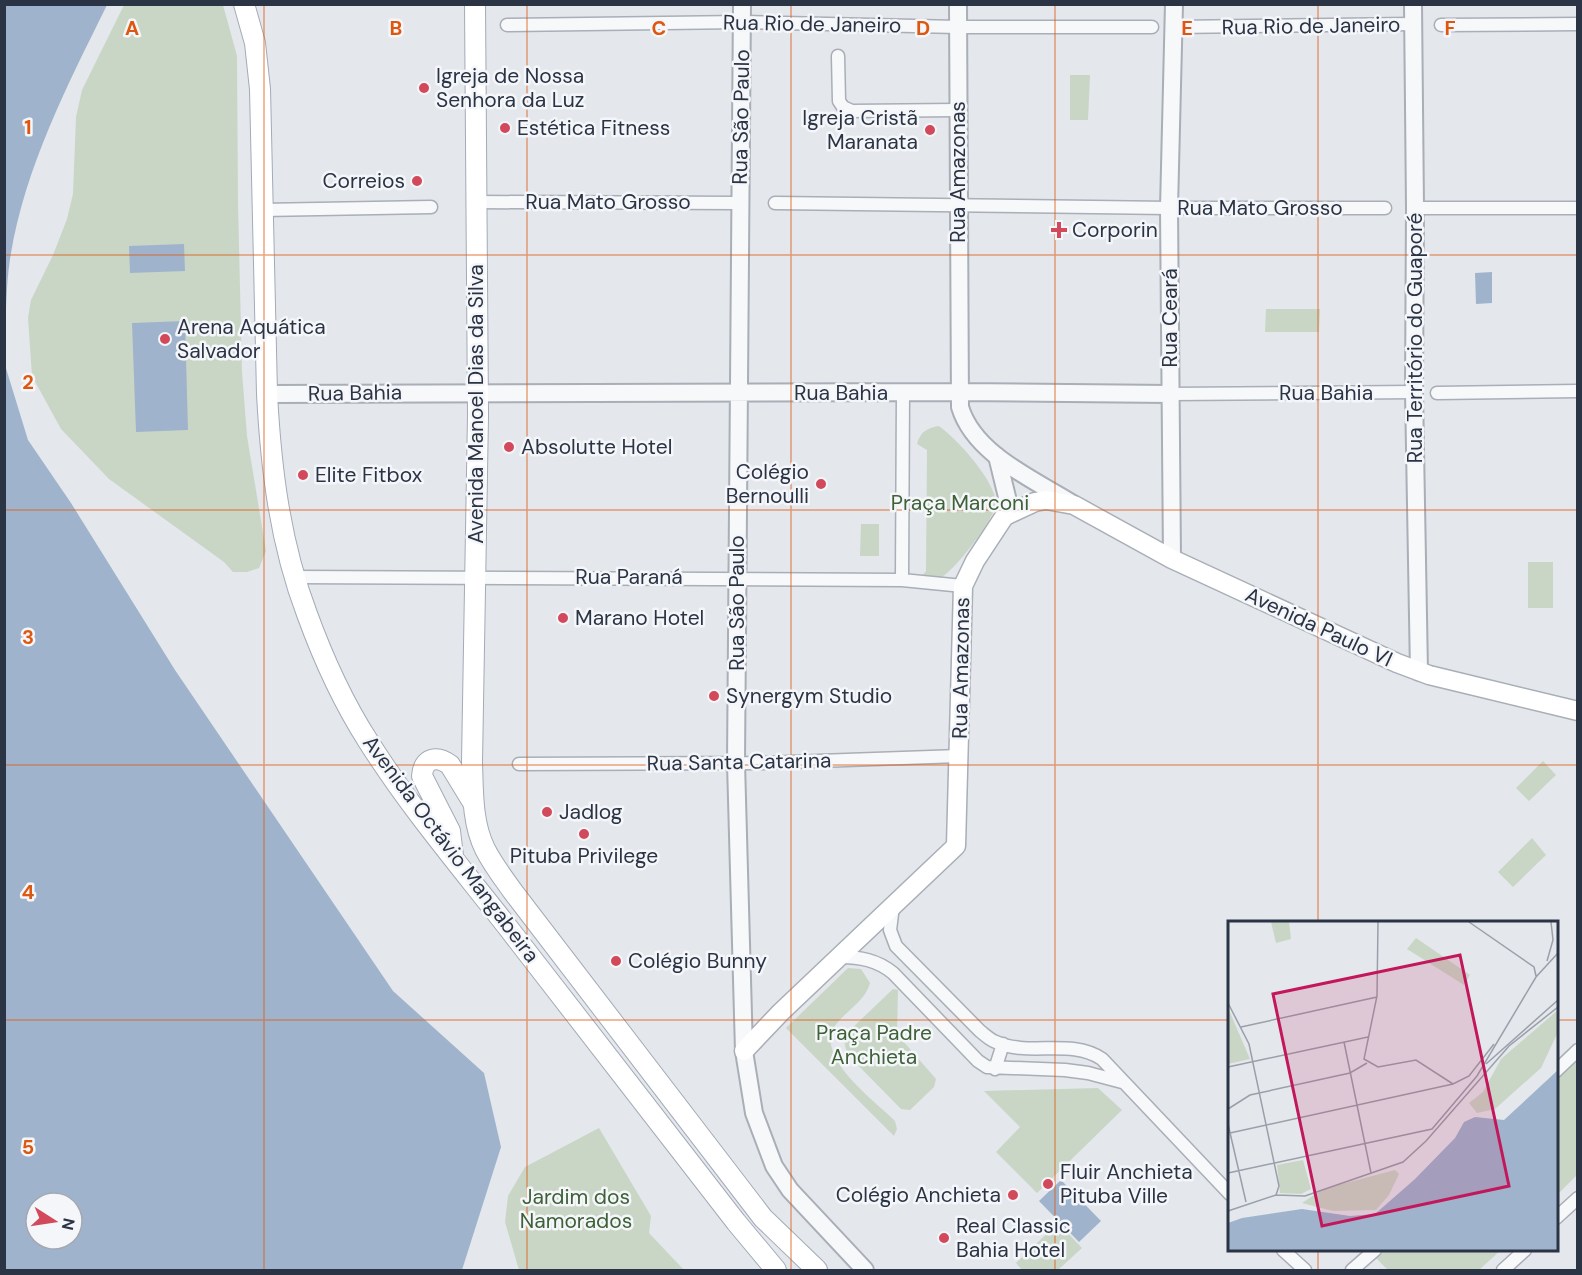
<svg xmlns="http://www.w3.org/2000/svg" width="1582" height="1275" font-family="'DM Sans',sans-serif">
  <rect width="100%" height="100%" fill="#e4e7ec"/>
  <path fill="#c9d6c5" d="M124,5H223L237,56L238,204L242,372L247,436L266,551L259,568L247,572H233L224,562L109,479L61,429L32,376L28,318L31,300L53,255L67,219L73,194L76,117L82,90Z
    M1070,75H1090L1088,120H1070Z
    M1266,309H1320L1319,332H1265Z
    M939,426C957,439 996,481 996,504C995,518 954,572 940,578C935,580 927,579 922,576L926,571L927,450L917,444C920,432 927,428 939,426Z
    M861,524H879V556H860Z
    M1528,562H1553V608H1528Z
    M1543,761L1556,775L1529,801L1516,788Z
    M1532,838L1546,855L1513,887L1498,872Z
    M848,968L861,969L870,983C865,1002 846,1010 835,1026C814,1057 875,1101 895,1121L897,1129L894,1136L786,1028Z
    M893,989L898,990L897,1034L936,1079L934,1087L910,1110L901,1109L847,1054L844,1040L850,1030Z
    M1577,1056V1175L1557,1195V1076Z
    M1098,1088L1122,1110L1037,1193L996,1152L1020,1127L984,1091Z
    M599,1128L651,1216L649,1233L684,1270H519L505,1222L508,1196L525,1167Z
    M1058,1223L1082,1248L1058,1270H1022L1016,1263Z
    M1378,1250H1501L1479,1270H1388L1376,1258Z"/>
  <path fill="#9fb4cc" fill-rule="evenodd" d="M5,4L107,5C67,86 24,169 10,259C6,286 6,314 5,341Z
    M184,244L185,271L130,273L129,246Z
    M1492,272V303L1476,304L1475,273Z
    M185,321L188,430L136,432L132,323Z
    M5,365L28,440L71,503L175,670L393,991L484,1073L501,1147L462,1270H5ZM36,1203H72V1239H36Z
    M1061,1180L1101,1221L1079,1242L1039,1201Z"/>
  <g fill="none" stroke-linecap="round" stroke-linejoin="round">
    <g stroke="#a9aeb7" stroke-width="15">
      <path id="minor" d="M507,25L742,22L958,27H1152
        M1441,25L1578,24
        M1174,27L1412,24
        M838,56L839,101L843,107L852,111L958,110
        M475,202L740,203
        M775,203L1169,208H1385
        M1415,208H1578
        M262,210L431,207
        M1437,393L1578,391
        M1170,394L1414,392
        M294,577L902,580L963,586
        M902,580L903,392
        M519,764L761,763L959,756
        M893,906L890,930L896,946L980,1031C985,1035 990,1040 996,1042C1029,1057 1071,1038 1102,1059L1230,1194
        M840,957C860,957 877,960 893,973L978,1061L987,1067L1065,1070L1088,1073L1122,1082
        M995,1069L1003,1044
        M1556,1071L1578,1050
        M1556,1218L1578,1198
        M1283,1250L1305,1270
        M1352,1270L1375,1250
        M1503,1270L1525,1250"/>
    </g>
    <g stroke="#a9aeb7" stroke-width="20">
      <path id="tertiary" d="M742,4L736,763L744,1051L754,1113L774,1166L790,1190L865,1270
        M958,4L960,407C974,454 1033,479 1073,504
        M1413,4L1415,208L1414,392L1419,672
        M267,394L959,392L1170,394
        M997,456L1007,497L1005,516
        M1172,559L1169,208L1174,4"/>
    </g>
    <g stroke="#a9aeb7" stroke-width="21">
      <path id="secondary" d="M744,1051L781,1012L956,846L963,586L975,561L1002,520L1005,516L1035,502L1046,500L1074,505L1172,559L1397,663L1429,675L1578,711"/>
    </g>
    <g stroke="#a3abb8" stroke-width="22">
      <path id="primary" d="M244,4L255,43L260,89L267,394C271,469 280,543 307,614C323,658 343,702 368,741C409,806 459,865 506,925C583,1024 660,1123 736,1222L776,1270
        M475,4L478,415L472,762C473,791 472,823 485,849C493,865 504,879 514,893L763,1218L817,1270
        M453,856L450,831L422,776C423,758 437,755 450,765L472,801"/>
    </g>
    <use href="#minor" stroke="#f7f8fa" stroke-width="12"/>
    <use href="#tertiary" stroke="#f7f8fa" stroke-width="16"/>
    <use href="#secondary" stroke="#fff" stroke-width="18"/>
    <use href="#primary" stroke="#fff" stroke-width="20"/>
  </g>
  <path fill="none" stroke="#df570f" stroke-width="1.5" stroke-opacity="0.55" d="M264,4V1270M527,4V1270M791,4V1270M1055,4V1270M1318,4V922M4,255H1578M4,510H1578M4,765H1578M4,1020H1230M1556,1020H1578M1318,1250V1270"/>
  <g fill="#d1495b" stroke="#f4f6f9" stroke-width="2">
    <circle cx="424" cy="88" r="6"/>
    <circle cx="505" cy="128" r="6"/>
    <circle cx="930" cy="130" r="6"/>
    <circle cx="417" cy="181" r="6"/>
    <path d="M1056 221h6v6h6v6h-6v6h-6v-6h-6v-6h6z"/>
    <circle cx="165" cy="339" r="6"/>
    <circle cx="509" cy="447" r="6"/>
    <circle cx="303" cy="475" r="6"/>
    <circle cx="821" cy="484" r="6"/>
    <circle cx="563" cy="618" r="6"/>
    <circle cx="714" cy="696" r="6"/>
    <circle cx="547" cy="812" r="6"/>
    <circle cx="584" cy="834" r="6"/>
    <circle cx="616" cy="961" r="6"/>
    <circle cx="1048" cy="1184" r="6"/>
    <circle cx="1013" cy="1195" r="6"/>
    <circle cx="944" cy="1238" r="6"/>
  </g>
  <g text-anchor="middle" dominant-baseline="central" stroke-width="5" stroke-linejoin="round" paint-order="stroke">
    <g font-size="21" fill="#2b3445" stroke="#f4f6f9">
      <text transform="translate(812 24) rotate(1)">Rua Rio de Janeiro</text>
      <text transform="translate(1311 26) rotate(-1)">Rua Rio de Janeiro</text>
      <text transform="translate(741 117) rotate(-89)">Rua São Paulo</text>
      <text transform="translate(958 172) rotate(-90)">Rua Amazonas</text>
      <text x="608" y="202">Rua Mato Grosso</text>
      <text x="1260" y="208">Rua Mato Grosso</text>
      <text transform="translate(1170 318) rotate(-90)">Rua Ceará</text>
      <text transform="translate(1415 338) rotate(-90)">Rua Território do Guaporé</text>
      <text transform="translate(355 393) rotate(-1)">Rua Bahia</text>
      <text x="841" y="393">Rua Bahia</text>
      <text x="1326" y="393">Rua Bahia</text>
      <text transform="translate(476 404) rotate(-90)">Avenida Manoel Dias da Silva</text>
      <text x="629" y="577">Rua Paraná</text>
      <text transform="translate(737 603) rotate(-90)">Rua São Paulo</text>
      <text transform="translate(1319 627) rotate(25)">Avenida Paulo VI</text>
      <text transform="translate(961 668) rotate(-89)">Rua Amazonas</text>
      <text transform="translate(739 762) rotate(-1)">Rua Santa Catarina</text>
      <text transform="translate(451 849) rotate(53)">Avenida Octávio Mangabeira</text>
    </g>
    <g font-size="21" fill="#2b3445" stroke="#f4f6f9" text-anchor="start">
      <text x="436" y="76">Igreja de Nossa<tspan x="436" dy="24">Senhora da Luz</tspan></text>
      <text x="918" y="118" text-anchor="end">Igreja Cristã<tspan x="918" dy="24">Maranata</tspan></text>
      <text x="517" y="128">Estética Fitness</text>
      <text x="405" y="181" text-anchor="end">Correios</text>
      <text x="1072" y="230">Corporin</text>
      <text x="177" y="327">Arena Aquática<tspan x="177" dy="24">Salvador</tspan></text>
      <text x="521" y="447">Absolutte Hotel</text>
      <text x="809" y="472" text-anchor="end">Colégio<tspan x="809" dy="24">Bernoulli</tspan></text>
      <text x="315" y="475">Elite Fitbox</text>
      <text x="575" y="618">Marano Hotel</text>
      <text x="726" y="696">Synergym Studio</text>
      <text x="559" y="812">Jadlog</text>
      <text x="584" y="856" text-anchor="middle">Pituba Privilege</text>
      <text x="628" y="961">Colégio Bunny</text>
      <text x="1060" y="1172">Fluir Anchieta<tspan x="1060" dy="24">Pituba Ville</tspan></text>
      <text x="1001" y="1195" text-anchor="end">Colégio Anchieta</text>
      <text x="956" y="1226">Real Classic<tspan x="956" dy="24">Bahia Hotel</tspan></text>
    </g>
    <g font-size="21" fill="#3f6138" stroke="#f4f6f9">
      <text x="960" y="503">Praça Marconi</text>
      <text x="874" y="1033">Praça Padre<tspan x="874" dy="24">Anchieta</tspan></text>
      <text x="576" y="1197">Jardim dos<tspan x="576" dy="24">Namorados</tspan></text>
    </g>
  </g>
  <g transform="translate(1228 921)">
    <rect width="330" height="330" fill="#e4e7ec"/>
    <path d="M43,1H61L63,18L48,22ZM188,17L242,54L236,64L179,28ZM0,87L22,138L0,143ZM330,89V111L313,147L267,188L249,192L241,182L255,171L273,138ZM75,239L83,268L73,273L52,272L49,244ZM167,249L171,253L161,274L148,289L105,290L74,282L95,268Z" fill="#c9d6c5"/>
    <path d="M330,149V329H0V302L14,297L74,288L122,295L147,293L187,258L227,217L236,201L247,196L276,199Z" fill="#9fb4cc"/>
    <path fill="none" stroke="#9a9fa9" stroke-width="1.5" d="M150,1L149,75L136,138L150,146L188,139L225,163M241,1L306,46L308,55M319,40L325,19L323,1M0,82L21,123L51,265L48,274M13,106L149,76M116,121L143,252M258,143L330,79M0,146L140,116M0,188L22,174L122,152L139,142M0,203L18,281M2,212L225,163L241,155L266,123M0,252L204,208L249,155L308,56L330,32M0,290L48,274L77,275L175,241L198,220L281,125L330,86"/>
    <path fill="#c2185b" fill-opacity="0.15" stroke="#c2185b" stroke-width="3" d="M232,34L281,265L94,305L45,73Z"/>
    <rect width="330" height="330" fill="none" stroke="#2b3445" stroke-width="3"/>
  </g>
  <g font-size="20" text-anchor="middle" font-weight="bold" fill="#df570f" stroke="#f4f6f9" stroke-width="5" stroke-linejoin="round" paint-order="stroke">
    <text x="132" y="35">A</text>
    <text x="396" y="35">B</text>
    <text x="659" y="35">C</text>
    <text x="923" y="35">D</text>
    <text x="1187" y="35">E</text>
    <text x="1450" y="35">F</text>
    <text x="28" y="134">1</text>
    <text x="28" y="389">2</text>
    <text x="28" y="644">3</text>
    <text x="28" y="899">4</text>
    <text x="28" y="1154">5</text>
  </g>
  <rect width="1582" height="1275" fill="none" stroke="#2b3445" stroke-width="12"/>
  <g transform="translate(54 1221) rotate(102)"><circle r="28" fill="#f4f6f9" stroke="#a4a8b1" stroke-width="1.5"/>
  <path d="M0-4.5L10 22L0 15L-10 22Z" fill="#d1495b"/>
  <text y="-9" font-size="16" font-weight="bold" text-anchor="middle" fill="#2b3445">N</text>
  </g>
</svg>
